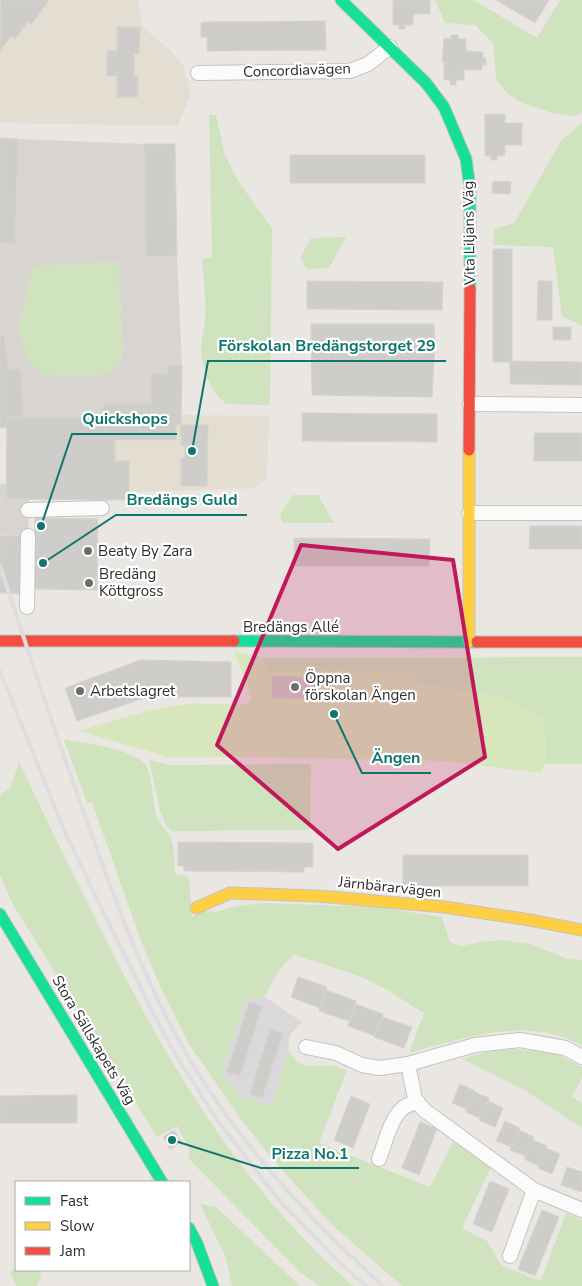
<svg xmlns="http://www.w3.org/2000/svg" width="582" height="1286" font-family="'Nunito Sans',sans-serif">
  <rect width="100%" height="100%" fill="#eae7e3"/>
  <path fill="#dad8da" d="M265,997L302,1022L290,1035L288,1051L272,1106L241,1096L221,1073L246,999Z"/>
  <path fill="#e4ded2" d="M0,0H138L143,27L171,51L184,67L191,94L178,126L0,123Z
    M181,415L269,416L267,477L256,487L242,489L129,492V461H115V440H176V425H181Z"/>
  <path fill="#cee3be" d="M435,0H474L537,38L560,0H582V112L575,116L553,113L524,104L508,94L496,79L493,43L475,25L445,23Z
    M209,115H216L224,152L236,178L272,228L270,405L226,404C210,390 202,370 201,349C201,339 205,328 205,318C206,298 204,279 202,259L212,257Z
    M582,123V326L562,316L553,247L493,245L494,229L514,223L561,141Z
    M346,237L329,268L307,269L300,258L311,238Z
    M118,262L123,354L116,369L98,376L42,375L28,358L18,329L34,266Z
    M293,495H318L334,523H282L280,514Z
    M582,657V764H545L544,719L504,698L418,684L415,672L267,671L264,658Z
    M64,740C83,742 139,750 147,767C153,782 152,801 157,817C160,825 169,832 171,839C175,850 174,863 175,874L187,876L189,879L192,917L201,910L215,912L237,906L264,903L377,907L442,917L450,942L461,946L480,942L502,940L531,944L568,959L582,960V1045C572,1041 560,1035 549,1033C502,1024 454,1041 409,1053L424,1013L387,990L357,975L294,955C280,967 272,980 265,997L246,999L221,1073L241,1096L272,1106L288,1051C305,1073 309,1064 332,1066C337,1066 342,1069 347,1070L319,1143L430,1187L455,1138L492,1165L462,1228L487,1241L502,1266L541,1281L566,1213L582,1220V1286H402L330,1223L269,1155L240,1118L189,1044L160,986L141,941L92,802L87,803Z
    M149,760L171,765L311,764L310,830L172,831L166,826L160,810Z
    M19,762C45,817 72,872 99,926C166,1060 239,1186 353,1286H320L301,1273L188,1158L190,1150L177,1126L157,1137L12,903L0,875V796L11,786Z
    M516,1049L554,1053L582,1067V1078L572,1097L582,1103V1128L526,1091L462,1059L486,1052Z
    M200,1204L216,1207L300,1286H232L226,1258Z
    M16,1267V1270H39L41,1277L37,1286H16L10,1272Z"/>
  <path fill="#d8e6bc" d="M234,652L264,658L268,671L415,672L418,684L504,698L544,719L545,764L541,773L441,761L254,757H168L79,731C115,720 150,708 188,704C208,702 228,707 249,703L252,697Z"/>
  <path fill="#d8d5d1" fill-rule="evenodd" d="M18,139L144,144L146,256H177L182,365H167V374L151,373V403H103V418H24L20,369L8,370L4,336H0V243L15,244ZM118,262L123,354L116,369L98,376L42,375L28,358L18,329L34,266Z
    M0,484H7L29,499L28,536L0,535Z"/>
  <path fill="#cfcdca" stroke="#d5d3cf" d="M1,0H49L32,24L28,21L15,39L11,36L0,51Z
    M393,0H430V14H413V25H405V29H399V25H393Z
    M496,0H549L535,23Z
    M325,21L326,50L207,51V37H201V22Z
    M117,27H140L139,54H134V76H138V97H117V76H107V51H117Z
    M451,35H458V39H466V51L483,52V58H486V65H482V70H464V80H456V85H450V80H444V62H442L444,38L451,39Z
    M485,114H505V123H522V145H505V155L497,156V160H491V156H485Z
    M0,138L18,139L15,244L0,243Z
    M144,144H175L177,256L146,257Z
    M290,155H425V183H290Z
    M493,181L511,182L510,194L492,193Z
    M493,249H512V361L582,362V385L510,384V362H493Z
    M307,281L443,282L442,310L307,309Z
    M538,281H552V320H537Z
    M311,324H434L435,343L432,397L312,395Z
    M553,327H571V340H553Z
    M0,336H4L8,370L20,369L24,418L7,417V427L0,428Z
    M167,365H182L181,425H176V440H115V461H129V500L6,499L7,417L103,418V403H151V373L167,374Z
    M302,413L437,414V442L302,441Z
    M181,425H208L207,486H181V458H185V445H181Z
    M534,433H582V461H534Z
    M35,518L98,519L97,590L34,589Z
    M530,526H582V549H529Z
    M0,536H24L23,594L0,593Z
    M294,538L430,539L429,566H294Z
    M140,660L231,662V697H147L77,721L65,688Z
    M272,676L318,677V699L272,698Z
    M178,842L313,843V867H304V872L184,871V866H178Z
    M403,855H528V886H403Z
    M298,977L327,987L320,1008L291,997Z
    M326,990L356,1001L349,1021L319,1011Z
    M249,1002L262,1006L240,1076L227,1072Z
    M355,1004L383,1014L375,1036L348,1026Z
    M382,1017L412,1027L404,1048L374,1037Z
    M270,1029L283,1033L262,1098L250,1094Z
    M460,1084L475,1091L467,1109L452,1103Z
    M474,1092L489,1098L480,1118L466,1112Z
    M77,1095V1123H0V1096Z
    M351,1096L370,1104L353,1148L334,1140Z
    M488,1101L503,1108L495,1127L479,1120Z
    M505,1121L520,1128L511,1147L496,1141Z
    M420,1122L437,1129L419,1175L402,1168Z
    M174,1130L181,1142L170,1149L163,1137Z
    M518,1130L534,1137L526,1156L510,1150Z
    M533,1140L547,1146L539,1166L524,1159Z
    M546,1148L560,1154L552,1174L538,1168Z
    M567,1167L582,1172V1192L561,1185Z
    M490,1181L509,1189L492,1232L473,1224Z
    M542,1210L559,1217L535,1276L518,1269Z"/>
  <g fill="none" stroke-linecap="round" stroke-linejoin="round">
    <g stroke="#c4c3c3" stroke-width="16">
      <path id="street" d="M198,73L350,71L368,64L390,47
        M470,404L582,405
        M28,510L102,508
        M469,513H582
        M27,607L28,536
        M306,1047L336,1053L362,1065L379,1068L408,1064L475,1045L520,1040L565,1048L582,1057
        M408,1064L415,1099L424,1110L534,1190L582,1210
        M379,1159C385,1144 390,1119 403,1108C407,1105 412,1103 418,1102
        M510,1256L534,1190"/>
    </g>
    <g stroke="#c4c3c3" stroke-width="13">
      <path id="fast" d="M341,0L426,83L444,107L466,159L470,188V289
        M234,641L477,642
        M0,914L162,1182
        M189,1228L197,1243L213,1286"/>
    </g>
    <g stroke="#c4c3c3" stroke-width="13">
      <path id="slow" d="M469,642V450
        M196,908L230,893L318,896L444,907L530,920L582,930"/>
    </g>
    <g stroke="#c4c3c3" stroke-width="13">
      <path id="jam" d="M469,450L470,289
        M0,641H234
        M477,642H582"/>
    </g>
    <use href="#street" stroke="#fcfbfb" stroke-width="14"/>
    <use href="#fast" stroke="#16e098" stroke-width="11"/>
    <use href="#slow" stroke="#ffcf43" stroke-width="11"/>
    <use href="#jam" stroke="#f24e42" stroke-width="11"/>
    <path stroke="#dedee0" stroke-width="4" d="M0,566C29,654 58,742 90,830C114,897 138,963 171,1026C223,1126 300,1211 383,1286
      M0,671L65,833L153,1013L175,1054L218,1121L278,1199L340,1263L366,1286"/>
  </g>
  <path fill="#c2185b" fill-opacity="0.2" stroke="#c2185b" stroke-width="4" stroke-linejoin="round" d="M301,545L453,560L485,757L338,849L217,745Z"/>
  <g fill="#6e6d6c" stroke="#fff" stroke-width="2">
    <circle cx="88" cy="551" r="5"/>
    <circle cx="89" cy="583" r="5"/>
    <circle cx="295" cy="687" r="5"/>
    <circle cx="80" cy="691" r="5"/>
  </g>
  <g text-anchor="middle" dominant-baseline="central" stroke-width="4.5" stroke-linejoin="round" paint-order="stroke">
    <g font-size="15" fill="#2c2c2c" stroke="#fff">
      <text transform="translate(297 70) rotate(-2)">Concordiavägen</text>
      <text transform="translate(469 233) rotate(-91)">Vita Liljans Väg</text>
      <text x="291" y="627">Bredängs Allé</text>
      <text transform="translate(390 887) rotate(6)">Järnbärarvägen</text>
      <text transform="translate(94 1040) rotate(59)">Stora Sällskapets Väg</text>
    </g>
    <g font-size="15" fill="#2c2c2c" stroke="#fff" text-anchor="start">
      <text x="98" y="551">Beaty By Zara</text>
      <text x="99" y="574">Bredäng<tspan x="99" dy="17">Köttgross</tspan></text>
      <text x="305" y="678">Öppna<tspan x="305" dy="17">förskolan Ängen</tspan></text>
      <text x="90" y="691">Arbetslagret</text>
    </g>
  </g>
  <path fill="none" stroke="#0f766e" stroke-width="2" d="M192 451L208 361H446M41 526L72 434H177M43 563L116 515H247M334 714L362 773H431M172 1140L261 1168H359"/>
  <g fill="#0f766e" stroke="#fff" stroke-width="2">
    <circle cx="192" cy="451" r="5"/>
    <circle cx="41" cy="526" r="5"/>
    <circle cx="43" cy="563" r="5"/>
    <circle cx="334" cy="714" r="5"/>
    <circle cx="172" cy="1140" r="5"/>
  </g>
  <g font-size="16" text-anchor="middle" font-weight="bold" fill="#0f766e" stroke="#fff" stroke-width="4.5" stroke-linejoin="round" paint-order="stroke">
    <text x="327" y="351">Förskolan Bredängstorget 29</text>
    <text x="125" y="424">Quickshops</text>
    <text x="182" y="505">Bredängs Guld</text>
    <text x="396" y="763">Ängen</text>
    <text x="310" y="1159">Pizza No.1</text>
  </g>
  <rect x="15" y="1181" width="175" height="90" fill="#ffffff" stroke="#ababab"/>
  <rect x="25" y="1197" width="25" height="8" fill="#16e098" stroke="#ababab"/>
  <text x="60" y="1206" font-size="15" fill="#2c2c2c">Fast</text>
  <rect x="25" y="1222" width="25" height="8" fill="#ffcf43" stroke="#ababab"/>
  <text x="60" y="1231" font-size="15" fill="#2c2c2c">Slow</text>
  <rect x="25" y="1247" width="25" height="8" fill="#f24e42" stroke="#ababab"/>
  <text x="60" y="1256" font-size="15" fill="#2c2c2c">Jam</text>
</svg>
